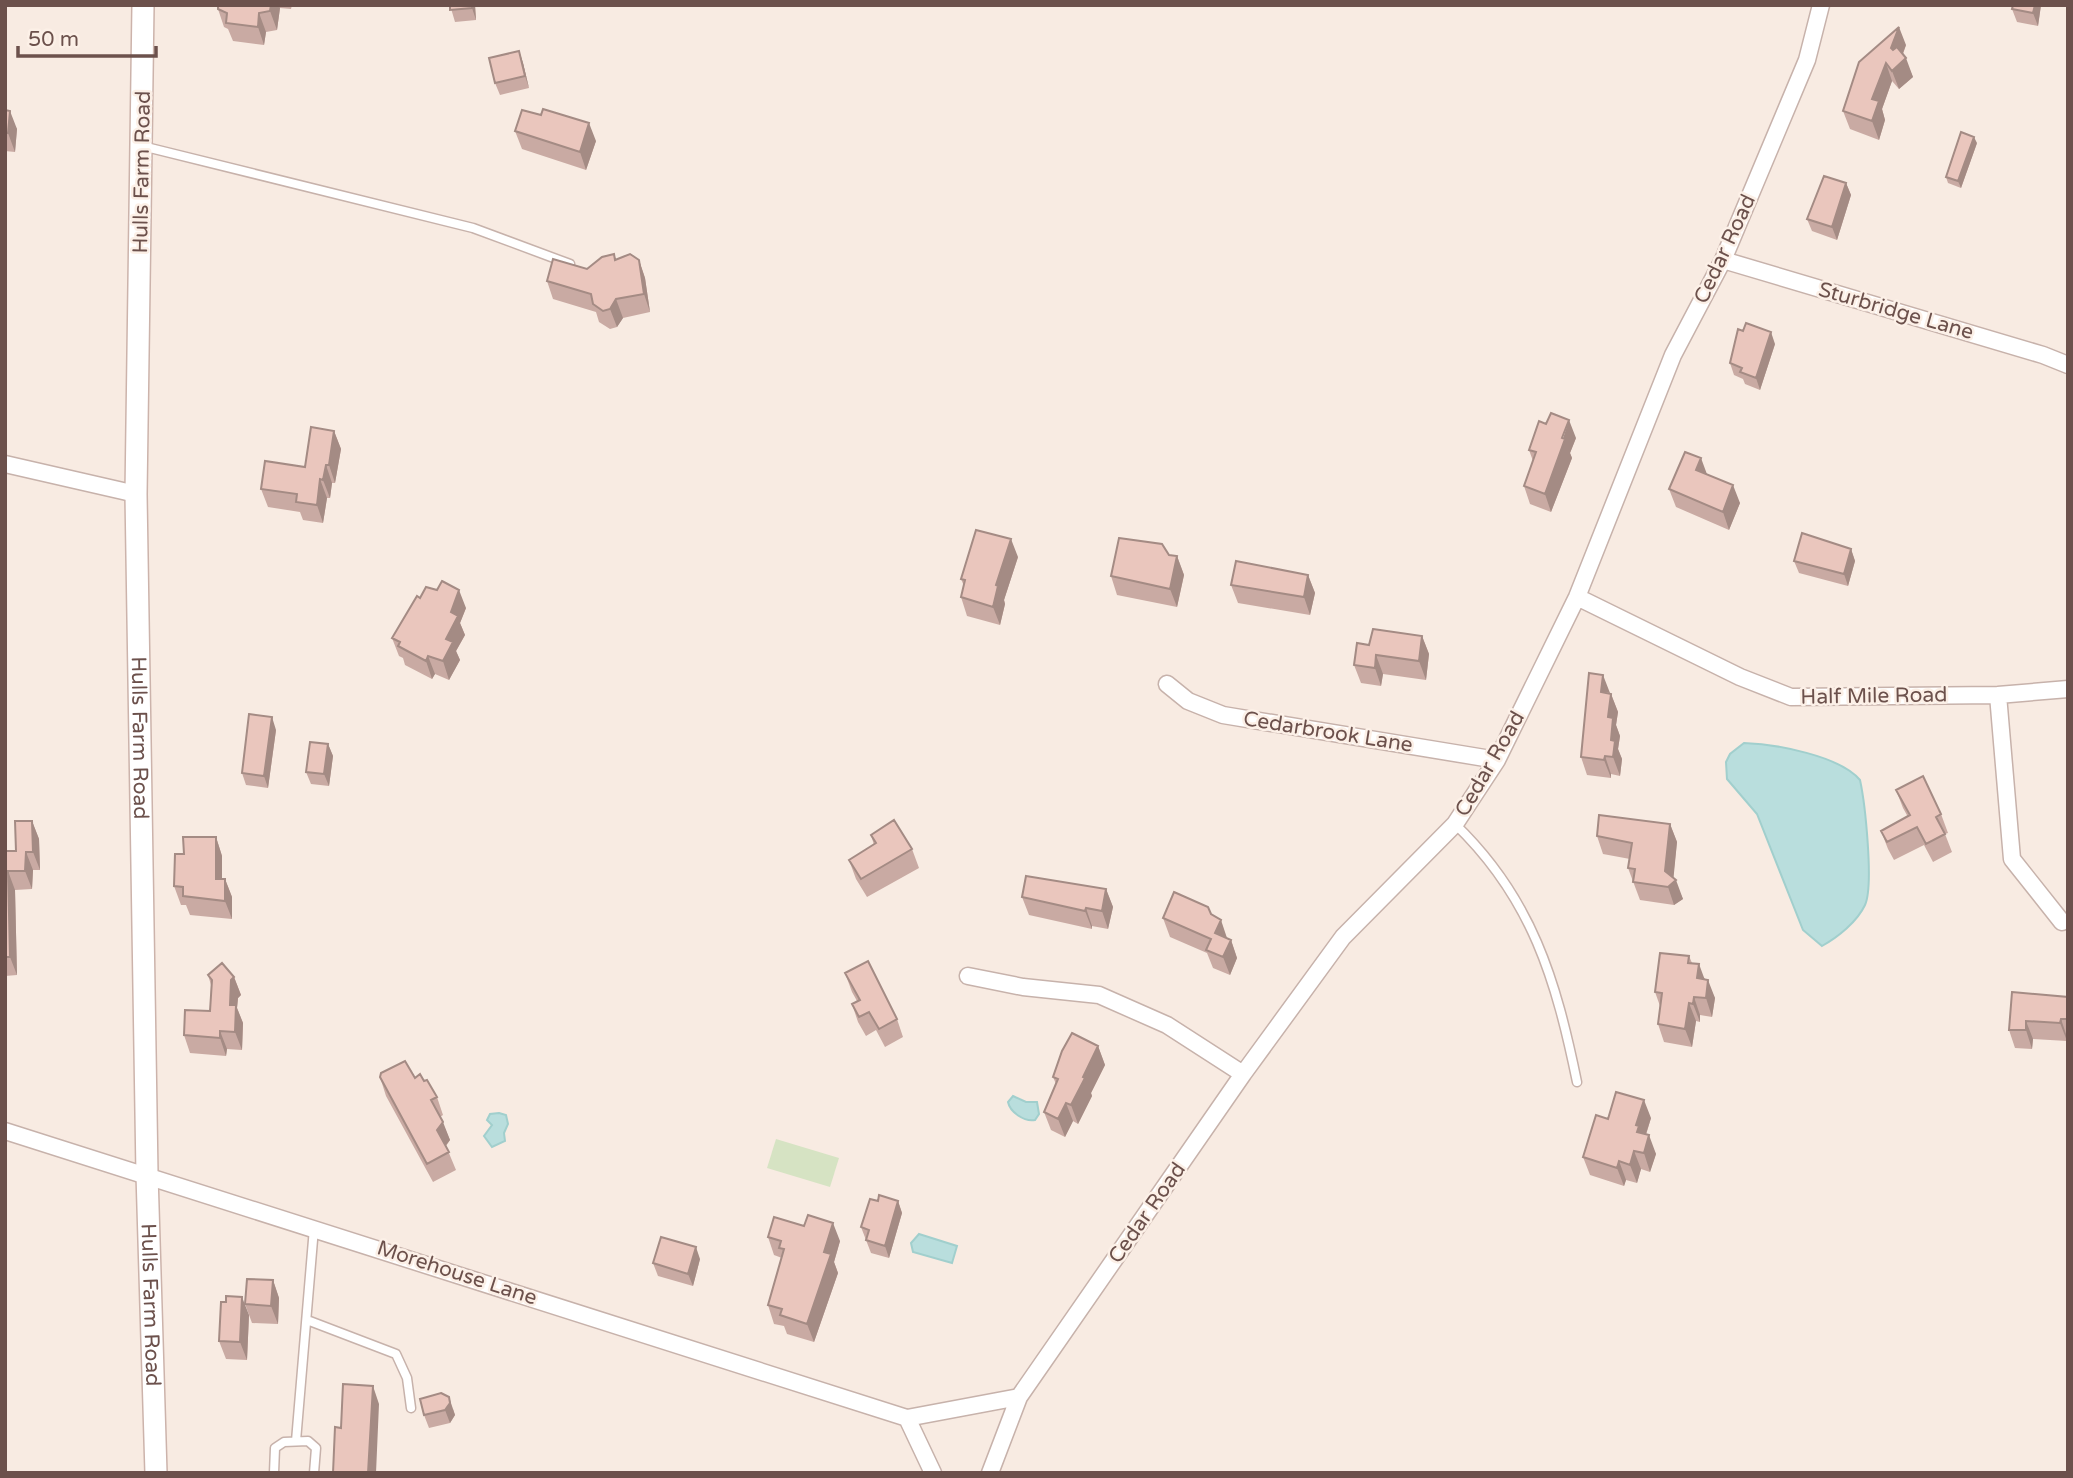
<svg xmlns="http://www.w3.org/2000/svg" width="2073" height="1478" font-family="'Varela Round',sans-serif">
  <rect width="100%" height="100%" fill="#f8ebe2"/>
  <path fill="#d6e3c3" d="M776,1139L839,1158L830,1187L767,1168Z"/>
  <path fill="#b9dedd" stroke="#a1cfcd" stroke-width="2" d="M1744,743C1776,744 1840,756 1860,780C1865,803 1874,885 1865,905C1857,922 1838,937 1822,946L1803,930L1757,814L1727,779L1726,762L1730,754Z
    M1013,1096L1026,1102H1037L1039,1114L1035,1120C1024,1122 1010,1112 1008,1102Z
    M499,1113L506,1115L508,1124L504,1133L505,1141L492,1147L484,1136L492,1125L487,1120L490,1114Z
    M919,1234L957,1246L952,1263L913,1252L911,1243Z"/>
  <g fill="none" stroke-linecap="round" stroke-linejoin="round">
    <g stroke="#c7b2ab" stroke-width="11">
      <path id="lane" d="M142,146L473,228L570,264
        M1455,824C1532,898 1556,980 1577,1082
        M307,1320L396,1354L407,1378L411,1408
        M296,1441L314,1228
        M274,1473L275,1448L284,1442L308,1441L316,1448L314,1473"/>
    </g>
    <g stroke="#c7b2ab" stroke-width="19">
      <path id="street" d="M1723,260L2043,355L2068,365
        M5,464L136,494
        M1577,597L1740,677L1791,697L1998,695L2068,689
        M1167,684L1188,701L1223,715L1497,760
        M1998,695L2012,859L2062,922
        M968,976L1023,987L1099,995L1167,1025L1243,1074
        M5,1131L907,1418L1019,1397
        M907,1418L933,1473
        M990,1473L1019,1397L1243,1074L1343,937L1455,824L1497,760L1577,597L1673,355L1723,260L1807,60L1821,5"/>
    </g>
    <g stroke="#ccb3ab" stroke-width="24">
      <g id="secondary">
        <path id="s1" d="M143,5L136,494L147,1174L156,1473"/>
      </g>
    </g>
    <use href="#lane" stroke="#fff" stroke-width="8"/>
    <use href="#street" stroke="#fff" stroke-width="16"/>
    <use href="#secondary" stroke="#fff" stroke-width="21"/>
  </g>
  <path fill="#c9aaa3" d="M218,5H292L291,9L280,8L277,30L266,32L264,45L233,41L228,29L224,27L218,9Z
    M450,5H475L476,20L455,22Z
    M2013,5H2041L2038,26L2017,22L2012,9Z
    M1906,45L1903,54L1913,77L1899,89L1892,81L1882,109L1885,120L1879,140L1850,129L1843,111L1859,62Z
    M519,51L523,63L529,88L500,95L495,83Z
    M5,110L17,129L15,152L5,151Z
    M515,131L596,141L586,170L522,149Z
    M1977,143L1961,188L1948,183L1946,177Z
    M1846,183L1851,195L1837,240L1812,231L1807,219Z
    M614,254L616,259L639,260L645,278L650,312L623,318L617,327L610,329L599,322L596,312L553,299L547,281L587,269Z
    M1775,344L1760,390L1745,384L1743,379L1734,375L1730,363Z
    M334,431L341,449L335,483H332L330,498H327L323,523L303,520L300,512L268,507L261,489L305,467Z
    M1576,438L1570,453L1572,458L1551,512L1530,504L1524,486L1533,461L1529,450Z
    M1707,475L1740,503L1729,530L1676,507L1669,489Z
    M1851,549L1855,561L1848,586L1799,573L1794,561Z
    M1169,555L1177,556L1184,575L1177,607L1117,595L1111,576Z
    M1018,557L1004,600L1005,604L1000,625L967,616L961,597L964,586L961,579Z
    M1308,575L1315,593L1310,615L1238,603L1231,585Z
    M420,598L466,608L460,623L465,635L456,651L460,660L449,680L435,674L432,679L405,665L403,658L399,656L392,638Z
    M1422,636L1429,654L1426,680L1383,674L1381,686L1361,683L1354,665L1369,645Z
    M1610,694H1611L1618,712L1616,725L1620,736L1618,749L1622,759L1620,776L1611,774V778L1587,775L1581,757Z
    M276,730L268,788L246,785L242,773Z
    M328,744L333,756L329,786L311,784L306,772Z
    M1896,790L1941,814L1948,833L1945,834L1952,852L1933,862L1924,845L1894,860L1888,849L1881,831L1908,817L1903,808Z
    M32,821L39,839L40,870H33L32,889L15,890L17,975L5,976V851H16Z
    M1670,824L1677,842L1673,878L1683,899L1674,905L1640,900L1628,868L1630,859L1603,854L1597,836Z
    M871,835L912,849L919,868L867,897L856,879L849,860L874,845Z
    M216,837L222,856V879H225L232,897V919L190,915L186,905H181L174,886L184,854Z
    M1106,889L1113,907L1108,929L1092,926V929L1029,915L1022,897Z
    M1211,914L1227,938L1231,940L1237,958L1230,975L1213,968L1207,953L1170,937L1163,918Z
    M1689,956L1692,963L1705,979L1715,998L1712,1017L1700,1015V1022L1696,1021L1692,1047L1664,1042L1658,1024L1660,1006L1655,992Z
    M845,973L897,1019L903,1037L885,1047L876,1030L866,1036L858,1022L852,1004L857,1001L852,992Z
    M208,975L234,977L241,995L238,998L237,1008L243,1023L242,1050L227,1049L226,1056L190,1053L184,1035L210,1011L211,985Z
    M2068,997L2067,1041L2033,1039L2032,1049L2015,1048L2009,1030Z
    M1098,1046L1105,1065L1091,1093L1092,1096L1078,1124L1073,1121L1065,1137L1051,1130L1044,1112L1056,1084L1053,1077Z
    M380,1077L415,1078L424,1081L437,1097L443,1115L440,1117L450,1140L446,1146L456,1170L433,1182L386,1096Z
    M1651,1118L1646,1135L1656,1154L1650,1172L1641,1169L1637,1183L1626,1180L1624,1186L1590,1175L1583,1157L1608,1119Z
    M878,1201H898L902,1213L889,1258L871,1253L861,1227Z
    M768,1237L840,1241L834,1262L838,1273L814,1342L787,1334L784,1326L774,1324L768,1305L782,1258L774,1255Z
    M700,1259L693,1286L658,1276L653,1263Z
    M273,1280L279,1298L278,1324L252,1323L245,1304Z
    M226,1302L249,1315L247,1360L226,1359L219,1341Z
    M453,1409L455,1415L450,1423L429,1428L424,1415Z"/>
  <path fill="#a48b84" d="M271,5H279L280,8L277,30L270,11Z
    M472,5H475L476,20L472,8Z
    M2035,5H2041L2038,26L2033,13Z
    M259,13L266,32L264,45L258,27Z
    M1899,27L1906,45L1898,66L1906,58L1913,77L1899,89L1892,71L1891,48Z
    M519,51L523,63L529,88L525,76Z
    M1886,63L1892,81L1882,109L1885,120L1879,140L1872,121V99Z
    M10,111L17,129L15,152L8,133Z
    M589,123L596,141L586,170L580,152Z
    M1974,137L1977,143L1961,188L1958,181Z
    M1846,183L1851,195L1837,240L1832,227Z
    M639,260L645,278L650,312L644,294Z
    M616,299L623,318L617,327L610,309Z
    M1771,332L1775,344L1760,390L1756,378Z
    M1569,420L1576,438L1570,453L1572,458L1551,512L1545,494Z
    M334,431L341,449L335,483L329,465Z
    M1701,458L1708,477L1696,470Z
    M326,465L332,483L330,498L323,480Z
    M320,479L327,498L323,523L317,505Z
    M1733,485L1740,503L1729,530L1723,512Z
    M1011,539L1018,557L1004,600L1005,604L1000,625L993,607L996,585Z
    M1851,549L1855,561L1848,586L1844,574Z
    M1177,556L1184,575L1177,607L1170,589Z
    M1308,575L1315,593L1310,615L1304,597Z
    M459,590L466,608L460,623L465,635L456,651L460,660L449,680L443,661L451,612Z
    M1422,636L1429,654L1426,680L1419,661Z
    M1376,655L1383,674L1381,686L1375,668Z
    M428,656L435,674L432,679L426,661Z
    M1603,675L1610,693L1601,692Z
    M1611,694L1618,712L1616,725L1620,736L1618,749L1622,759L1620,776L1613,757L1608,717Z
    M272,717L276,730L268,788L264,776Z
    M328,744L333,756L329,786L324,774Z
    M1605,756L1611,774V778L1604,760Z
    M32,821L39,839L40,870L33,852Z
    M1670,824L1677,842L1673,883L1676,880L1683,899L1674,905L1668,887L1665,871Z
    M216,837L222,856V897L216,879Z
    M26,852L33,870L32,889L25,871Z
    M8,871L15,890L17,975L10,957Z
    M225,879L232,897V919L225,901Z
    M1106,889L1113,907L1108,929L1102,911Z
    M1086,908L1092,926V929L1085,911Z
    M1221,920L1227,938L1215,933Z
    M1231,940L1237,958L1230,975L1223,957Z
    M1699,964L1706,983L1697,978Z
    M234,977L241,995L238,998L237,1008L243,1023L242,1050L235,1032L230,1005L231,980Z
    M1708,980L1715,998L1712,1017L1706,998Z
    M1694,997L1700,1015V1022L1693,1004Z
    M1689,1003L1696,1021L1692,1047L1685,1029Z
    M2061,1019L2067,1037V1041L2060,1023Z
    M2026,1021L2033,1039L2032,1049L2026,1030Z
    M220,1031L227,1049L226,1056L220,1038Z
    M1098,1046L1105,1065L1091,1093L1092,1096L1078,1124L1071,1105L1083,1077Z
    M1644,1100L1651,1118L1644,1140L1637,1132L1636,1125Z
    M1066,1103L1073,1121L1065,1137L1058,1119Z
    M443,1122L450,1140L443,1149L437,1130Z
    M1649,1135L1656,1154L1650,1172L1644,1153Z
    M1634,1151L1641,1169L1637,1183L1630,1165Z
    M1619,1161L1626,1180L1624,1186L1617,1168Z
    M898,1201L902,1213L889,1258L885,1246Z
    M833,1223L840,1241L834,1262L838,1273L814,1342L807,1324L824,1252Z
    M696,1247L700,1259L693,1286L688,1274Z
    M273,1280L279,1298L278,1324L271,1306Z
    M242,1297L249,1315L247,1360L240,1342Z
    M373,1386L379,1404L376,1473H368Z
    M449,1397L455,1415L450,1423L445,1410Z"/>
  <path fill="#eac6bd" stroke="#a48b84" stroke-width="2" d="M218,5H271L270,11L259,13L258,27L226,23L227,13L218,9Z
    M450,5H472V8L450,10Z
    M2013,5H2035L2033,13L2012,9Z
    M1899,27L1891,48L1893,50L1897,47L1906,58L1892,71L1886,63L1872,99L1879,101L1872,121L1843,111L1859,62Z
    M519,51L525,76L495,83L489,58Z
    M543,109L589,123L580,152L515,131L522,110L541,115Z
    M5,110L10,111L8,133H5Z
    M1961,132L1974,137L1958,181L1946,177Z
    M1824,176L1846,183L1832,227L1807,219Z
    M614,254L615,260L630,254L639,260L644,294L616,299L610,309L603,311L593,304L591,294L547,281L553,259L587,269L602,257Z
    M1746,323L1771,332L1756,378L1740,372L1742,368L1730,363L1738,329L1743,331Z
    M1551,413L1569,420L1562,438L1565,439L1545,494L1524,486L1536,452L1529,450L1539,421L1546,424Z
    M311,427L334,431L329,465H326L323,480L320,479L317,505L296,502L297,494L261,489L265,461L305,467Z
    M1685,452L1701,458L1696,470L1733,485L1723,512L1669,489Z
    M976,530L1011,539L996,585L998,586L993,607L961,597L965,580L961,579Z
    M1802,533L1851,549L1844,574L1794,561Z
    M1119,538L1162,544L1169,555L1177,556L1170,589L1111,576Z
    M1236,561L1308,575L1304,597L1231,585Z
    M442,581L459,590L451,612L458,616L446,639L453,642L443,661L428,656L426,661L398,646L400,642L392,638L417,596L420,598L426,587L437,590Z
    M1373,629L1422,636L1419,661L1376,655L1375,668L1354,665L1357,643L1369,645Z
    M1589,673L1603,675L1601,692L1611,694L1608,717L1613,718L1611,740L1615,741L1613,757L1605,756L1604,760L1581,757Z
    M249,714L272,717L264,776L242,773Z
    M310,742L328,744L324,774L306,772Z
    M1923,776L1941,814L1936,817L1945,834L1926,844L1917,827L1887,842L1881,831L1910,815L1896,790Z
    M1599,815L1670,824L1665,871L1676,880L1668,887L1633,882L1635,869L1628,868L1632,843L1597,836Z
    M894,820L912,849L861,879L849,860L876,843L871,835Z
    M15,821H32L33,852H26L25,871H8L10,957H5V851H16Z
    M183,837H216V879H225V901L183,896V887L174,886L175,854H184Z
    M1026,876L1106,889L1102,911L1086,908L1085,911L1022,897Z
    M1174,892L1208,907L1211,914L1221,920L1215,933L1231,940L1223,957L1206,950L1211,939L1163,918Z
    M1660,953L1689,956L1688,963L1699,964L1697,978L1708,980L1706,998L1694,997L1693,1004L1689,1003L1685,1029L1658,1024L1662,993L1655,992Z
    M868,961L897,1019L879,1029L869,1012L859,1017L852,1004L860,1000L845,973Z
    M222,963L234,977L231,980L230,1005H236L235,1032L220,1031V1038L184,1035L185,1010L210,1011L212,980L208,975Z
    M2012,992L2068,997V1019H2061L2060,1023L2026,1021V1030H2009Z
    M1072,1033L1098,1046L1083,1077L1085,1078L1071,1105L1066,1103L1058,1119L1044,1112L1058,1079L1053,1077L1062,1051Z
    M405,1061L415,1078L420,1074L424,1081L427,1080L437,1097L431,1100L443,1122L437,1130L449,1152L427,1164L380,1077L381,1073Z
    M1616,1092L1644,1100L1636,1125L1639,1126L1637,1132L1649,1135L1644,1153L1634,1151L1630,1165L1619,1161L1617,1168L1583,1157L1596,1115L1608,1119Z
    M879,1195L898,1201L885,1246L866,1240L869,1230L861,1227L870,1199L878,1201Z
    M808,1215L833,1223L824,1252L831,1254L807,1324L780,1315L782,1309L768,1305L784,1249L779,1248L781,1241L768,1237L774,1217L804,1226Z
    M661,1237L696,1247L688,1274L653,1263Z
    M247,1279L273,1280L271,1306L245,1304Z
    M226,1296L242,1297L240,1342L219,1341L221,1302H226Z
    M343,1384L373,1386L368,1473H333L335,1427L341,1428Z
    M441,1393L449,1397L450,1403L445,1410L424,1415L420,1399Z"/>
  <g text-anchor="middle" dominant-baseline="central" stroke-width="5" stroke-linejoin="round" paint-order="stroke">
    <g font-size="21" fill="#6c514c" stroke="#fcf0e7">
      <text transform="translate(142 172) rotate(-89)">Hulls Farm Road</text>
      <text transform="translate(1725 249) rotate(-65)">Cedar Road</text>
      <text transform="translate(1896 311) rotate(16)">Sturbridge Lane</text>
      <text transform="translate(1874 696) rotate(-1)">Half Mile Road</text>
      <text transform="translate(1328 732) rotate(9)">Cedarbrook Lane</text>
      <text stroke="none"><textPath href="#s1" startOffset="733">Hulls Farm Road</textPath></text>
      <text transform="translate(1490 764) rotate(-60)">Cedar Road</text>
      <text transform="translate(1147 1213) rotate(-55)">Cedar Road</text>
      <text transform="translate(457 1273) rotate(18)">Morehouse Lane</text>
      <text stroke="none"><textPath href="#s1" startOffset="1300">Hulls Farm Road</textPath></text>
    </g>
  </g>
  <rect width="2073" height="1478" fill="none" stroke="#6c514c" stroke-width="14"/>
  <path d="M18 46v10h138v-10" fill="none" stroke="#6c514c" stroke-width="3.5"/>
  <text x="28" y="46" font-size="21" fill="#6c514c" stroke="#fcf0e7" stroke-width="5" paint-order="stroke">50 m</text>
</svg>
